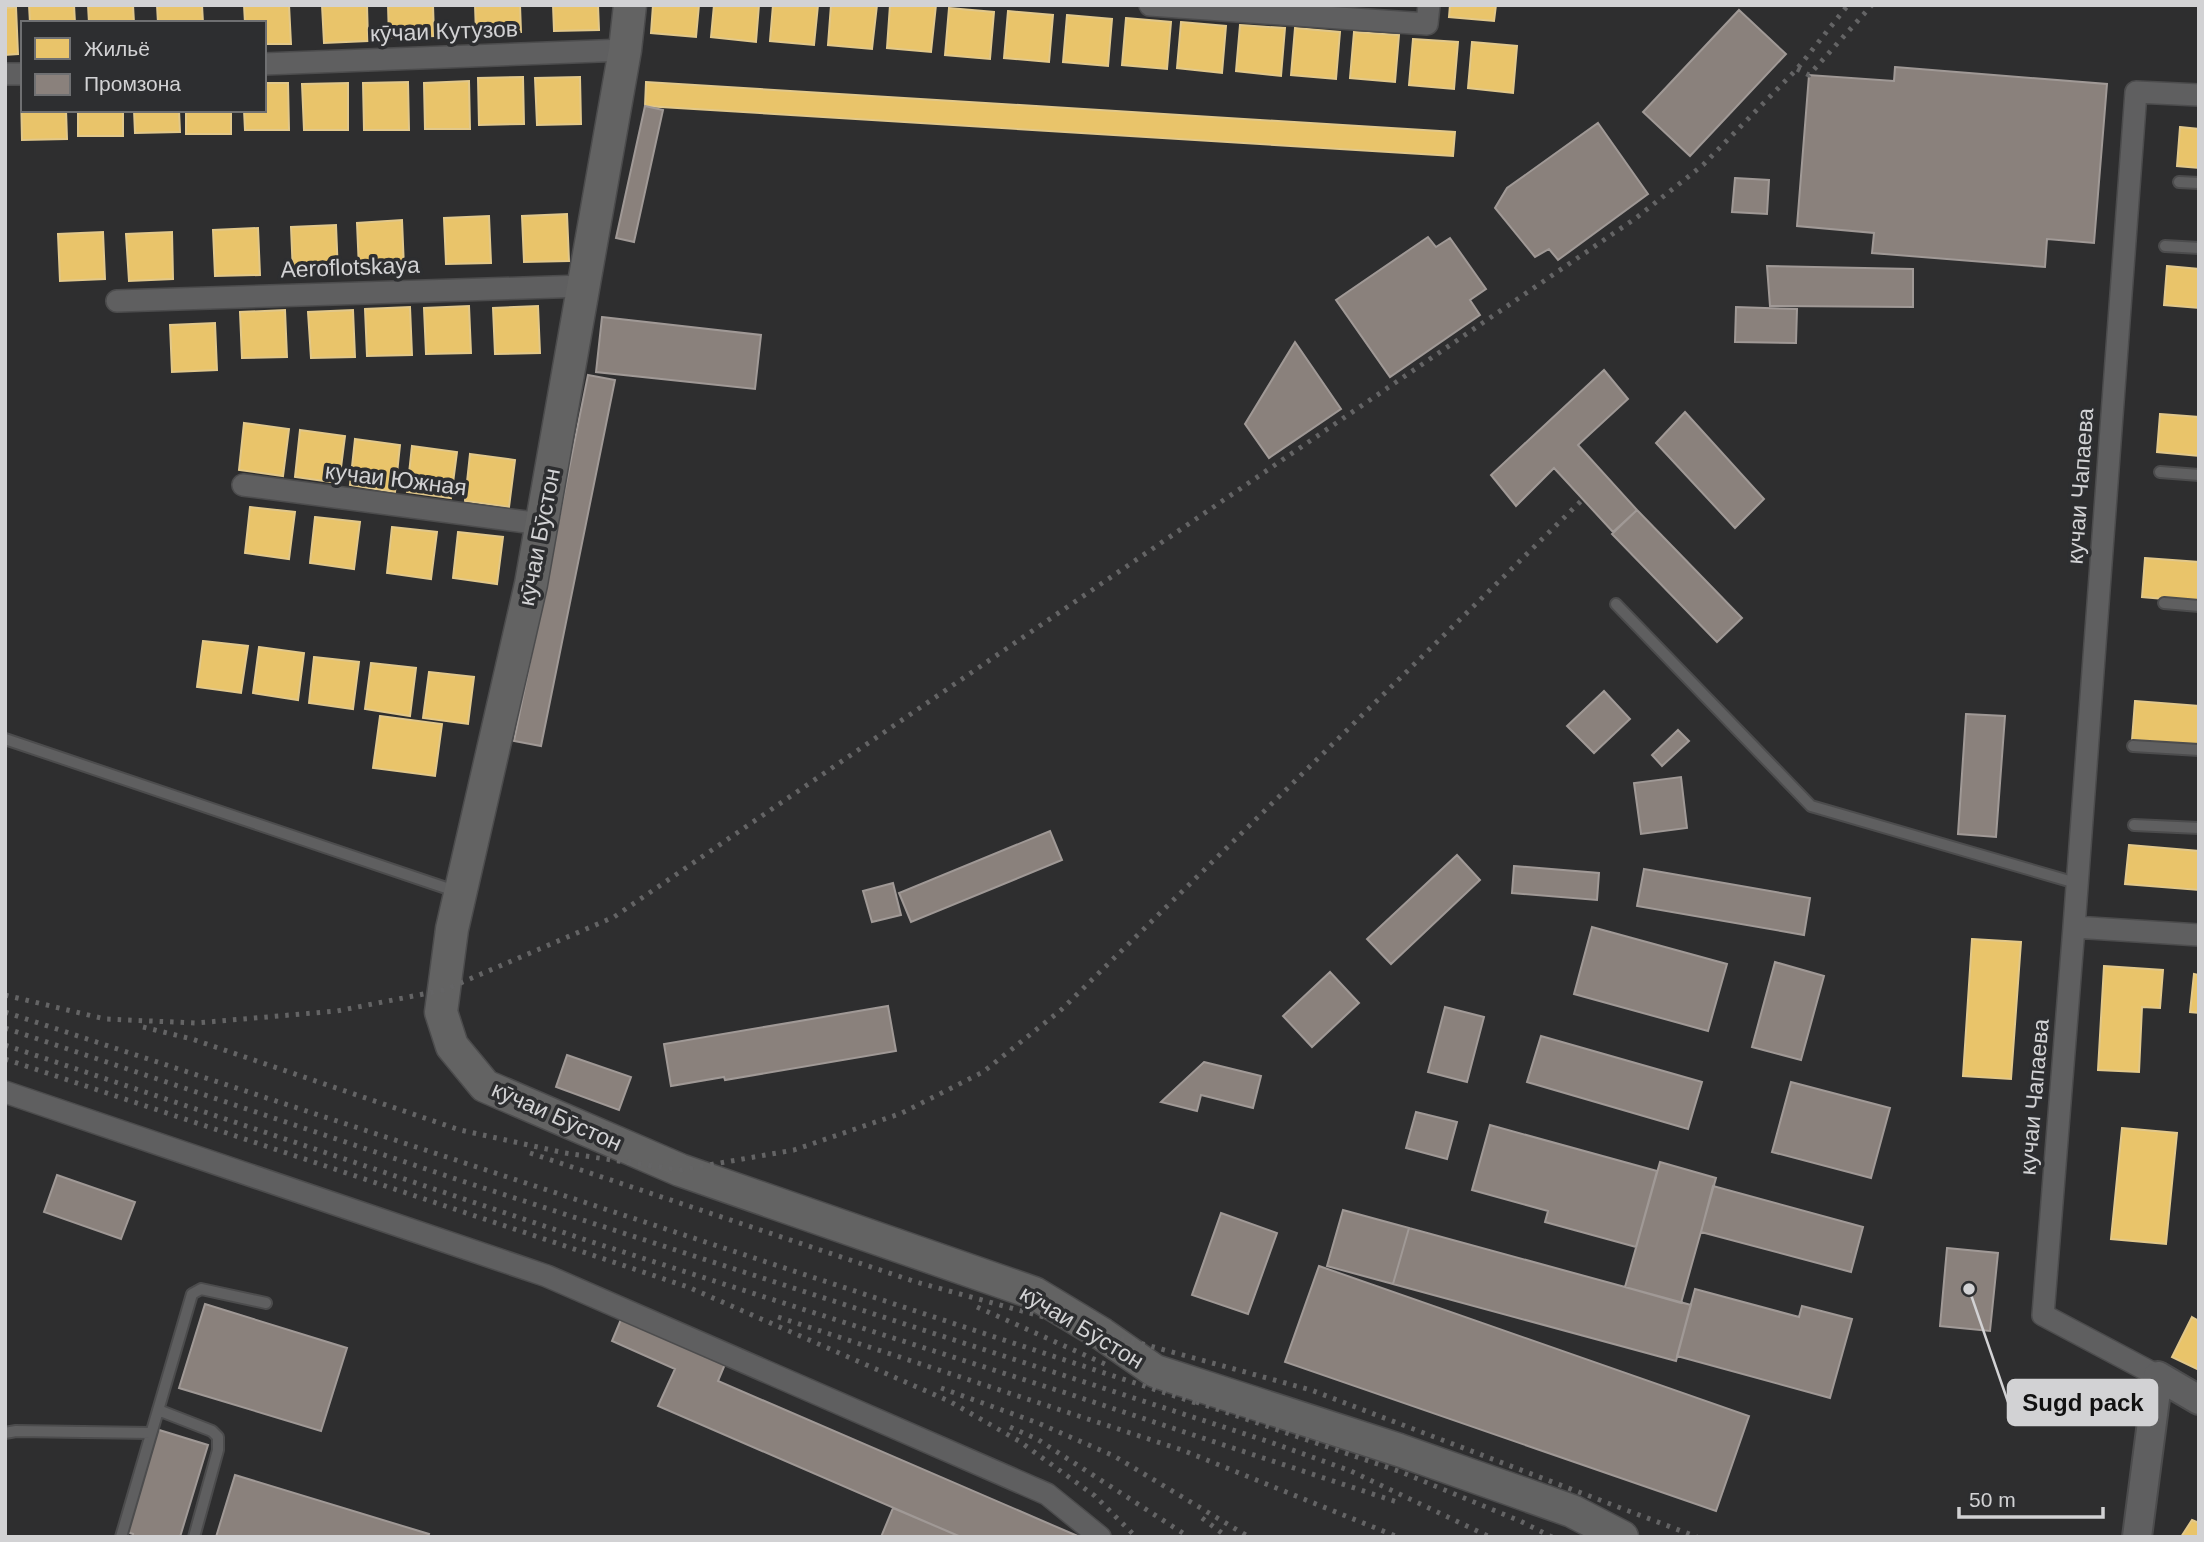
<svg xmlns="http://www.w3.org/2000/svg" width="2204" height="1542" font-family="Arial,sans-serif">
  <rect width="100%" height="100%" fill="#2e2e2f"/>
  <path fill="#e9c46a" stroke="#e2c88a" stroke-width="2" d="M29,5H74L75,23H30Z
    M88,5H133L134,23H89Z
    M157,5H202L203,23H158Z
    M244,5H289L291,44H264V23H245Z
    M322,5H367L368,41L324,43Z
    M388,5H433L434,36L389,38Z
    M475,5H520L521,32L476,33Z
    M553,5H598L599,30L554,31Z
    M653,5H699L696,37L651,33Z
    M714,5H759L756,42L711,37Z
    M773,5H818L814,45L770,41Z
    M831,5H877L872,49L828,45Z
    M890,5H936L931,52L887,48Z
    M1450,5H1496L1494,21L1449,17Z
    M16,7L18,54L5,55V8Z
    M949,8L994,12L990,59L945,55Z
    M1008,11L1053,15L1049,62L1004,58Z
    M1067,15L1112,19L1108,66L1063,62Z
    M1126,18L1171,22L1167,69L1122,65Z
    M1181,22L1226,26L1222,73L1177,68Z
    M1240,25L1285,28L1281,76L1236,71Z
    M1295,28L1340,32L1336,79L1291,75Z
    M1354,32L1399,35L1395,82L1350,78Z
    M1413,39L1458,42L1454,89L1409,85Z
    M1472,42L1517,46L1513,93L1468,88Z
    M523,77L524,124L479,125L478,78Z
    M580,77L581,124L537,125L535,78Z
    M469,81L470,129H425L424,83Z
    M408,82L409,130H364L363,83Z
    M646,82L1455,132L1453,156L645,106Z
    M264,83H288L289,130H245L244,110H264Z
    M348,83V130H304L302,84Z
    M21,93H23V110H66L67,139L22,140Z
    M78,110H123V136H78Z
    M134,110H179L180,132L135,133Z
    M186,110H231V134H186Z
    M2180,127L2199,129V168L2177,166Z
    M567,214L569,261L524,262L522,216Z
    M489,216L491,263L446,264L444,218Z
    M402,220L404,268L359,269L357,223Z
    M336,225L338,273L293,274L291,227Z
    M258,228L260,275L215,276L213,230Z
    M103,232L105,279L60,281L58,234Z
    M172,232L173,279L129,281L126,234Z
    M2167,266L2199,269V308L2164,305Z
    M469,306L471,353L426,354L424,308Z
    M538,306L540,353L495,354L493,308Z
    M410,307L412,355L367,356L365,309Z
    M285,310L287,357L242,358L240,312Z
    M353,310L355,357L311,358L308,312Z
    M215,323L217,370L172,372L170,325Z
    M2160,414L2199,417V456L2157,452Z
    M244,423L289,429L283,476L239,470Z
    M300,430L345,436L339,483L295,477Z
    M355,439L400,445L395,492L350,485Z
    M412,446L457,452L451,498L407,492Z
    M470,454L515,460L509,507L465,501Z
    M250,507L295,512L289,559L245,553Z
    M315,517L360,522L354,569L310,563Z
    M392,527L437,532L431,579L387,573Z
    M458,532L503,537L497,584L453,578Z
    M2145,558L2199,562V602L2142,597Z
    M203,641L248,646L241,693L197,687Z
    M259,647L304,653L298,700L253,693Z
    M314,657L359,662L353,709L309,703Z
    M371,663L416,668L410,716L365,709Z
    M429,672L474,677L468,724L423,718Z
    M2135,701L2199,706V745L2132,740Z
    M380,716L442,724L435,776L373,768Z
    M2129,845L2199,851V890L2125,884Z
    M1972,939L2021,942L2011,1079L1963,1076Z
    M2104,966L2163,970L2160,1008L2142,1007L2139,1072L2098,1070Z
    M2194,974L2199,975V1013L2190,1012Z
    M2122,1128L2177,1133L2166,1244L2111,1239Z
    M2192,1317L2199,1321V1370L2172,1357Z
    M2192,1520L2199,1523V1537H2181Z"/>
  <path fill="#8a817c" stroke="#a09996" stroke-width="2" d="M1739,10L1786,54L1690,156L1643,112Z
    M1895,67L2107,84L2094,243L2047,239L2045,267L1872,253L1874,233L1797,226L1809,75L1894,81Z
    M645,106L663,110L634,242L616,238Z
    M1598,123L1648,194L1558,260L1549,249L1535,257L1495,208L1507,188Z
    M1735,178L1769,180L1767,214L1732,212Z
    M1428,237L1436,247L1450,238L1486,289L1470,300L1480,315L1390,377L1336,300Z
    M1767,266L1913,269V307L1770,306Z
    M1736,307L1797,309L1796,343L1735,342Z
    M602,317L761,335L755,389L596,372Z
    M1295,342L1341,409L1269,458L1245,424Z
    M1604,370L1628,399L1578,445L1637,510L1613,532L1554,468L1516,506L1491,475Z
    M588,375L615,380L541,746L514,741Z
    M1685,412L1764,499L1735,528L1656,443Z
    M1637,510L1742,618L1717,642L1612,534Z
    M1604,691L1630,719L1594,753L1567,726Z
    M1966,714L2005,716L1996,837L1958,834Z
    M1678,730L1689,741L1662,766L1652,755Z
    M1681,777L1687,828L1641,834L1634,783Z
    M1050,831L1062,860L911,922L899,893Z
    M1457,855L1480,880L1391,964L1367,939Z
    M1514,866L1599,873L1597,900L1512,893Z
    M1644,869L1810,898L1804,935L1637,906Z
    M893,883L901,915L872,922L863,891Z
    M1592,927L1727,964L1708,1031L1574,994Z
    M1775,962L1824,976L1801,1060L1752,1047Z
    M1330,972L1359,1003L1312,1047L1283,1016Z
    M888,1006L896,1051L725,1080L724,1077L671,1086L664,1044Z
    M1445,1007L1484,1017L1467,1082L1428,1072Z
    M1541,1036L1702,1082L1688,1129L1527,1082Z
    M567,1055L631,1077L619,1110L556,1087Z
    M1204,1062L1261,1076L1253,1108L1201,1095L1197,1111L1161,1102Z
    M1791,1082L1890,1108L1871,1178L1772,1152Z
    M1416,1112L1457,1122L1447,1159L1406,1148Z
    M1490,1125L1657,1171L1636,1247L1545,1222L1548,1211L1472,1190Z
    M1660,1162L1716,1178L1681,1303L1625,1287Z
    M57,1175L135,1202L121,1239L44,1212Z
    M1713,1186L1863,1227L1851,1272L1701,1232Z
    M1343,1210L1409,1228L1393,1284L1327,1266Z
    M1221,1213L1277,1233L1248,1314L1192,1295Z
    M1409,1228L1691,1305L1676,1361L1393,1284Z
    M1947,1248L1998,1253L1990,1331L1940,1326Z
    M1319,1266L1749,1416L1716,1511L1285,1362Z
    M1695,1289L1799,1317L1802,1306L1852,1319L1830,1398L1677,1356Z
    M205,1304L347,1348L321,1431L179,1388Z
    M624,1312L728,1357L718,1381L1080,1537H961L658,1406L675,1369L612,1341Z
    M156,1429L208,1445L180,1537H132L133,1534L124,1531Z
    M235,1475L429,1534L428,1537H216Z
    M893,1508L961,1537H881Z"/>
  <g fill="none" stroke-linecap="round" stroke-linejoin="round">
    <g stroke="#4c4c4d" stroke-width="14">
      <path id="service" d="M2179,182L2199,183
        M2165,246L2199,248
        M2160,472L2199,475
        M2164,603L2199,606
        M1616,604L1811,806L2076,883
        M5,739L458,892
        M2133,746L2199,750
        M2134,825L2199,828
        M158,1410L212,1431L218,1437V1450L194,1537
        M5,1433L16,1431L151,1433
        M121,1537L192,1294L201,1289L266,1303"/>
    </g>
    <g stroke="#4c4c4d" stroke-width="24">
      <path id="minor" d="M1150,5L1427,24L1429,5
        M264,64L625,50
        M5,74H23
        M117,301L584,286
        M243,485L542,524
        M2074,927L2199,935
        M5,1092L547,1276L1047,1494L1100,1537
        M2158,1376L2043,1315L2074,927L2136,92L2199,95"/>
    </g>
    <g stroke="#4c4c4d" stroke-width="32">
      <path id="tertiary" d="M2137,1537L2158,1376L2199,1400"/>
    </g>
    <g stroke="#4c4c4d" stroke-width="35">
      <path id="secondary" d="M630,5L625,50L531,584L452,929L441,1012L452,1046L485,1086L680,1170L1034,1293L1102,1334L1155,1371L1399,1450L1572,1511L1622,1537"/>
    </g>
    <use href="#service" stroke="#5f5f60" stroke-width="10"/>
    <use href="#minor" stroke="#5f5f60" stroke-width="21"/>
    <use href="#tertiary" stroke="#5f5f60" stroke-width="28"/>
    <use href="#secondary" stroke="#636363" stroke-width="32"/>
    <path stroke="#646465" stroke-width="5" stroke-dasharray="3.5 7" stroke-linecap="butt" d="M1797,69L1809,75L1872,5
      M5,995L105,1019L196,1023L337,1011L444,990L614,917L1636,218L1703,165L1797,69L1848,5
      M5,1012L1202,1405
      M143,1027L192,1039L460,1130L565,1153L680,1170L794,1150L902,1113L983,1072L1061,1010L1581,501
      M5,1028L459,1180L1270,1442L1351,1471L1490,1537
      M5,1045L592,1242L1066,1393L1400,1503
      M5,1059L688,1287L949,1401L1019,1441L1095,1496L1136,1537
      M530,1153L916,1282L1311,1390L1697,1537
      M977,1307L1105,1364
      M778,1317L1182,1450L1398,1537
      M941,1388L1038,1423L1114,1456L1249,1537
      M1196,1402L1401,1472L1520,1521L1552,1537
      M1010,1427L1037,1439L1189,1537
      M1202,1518L1227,1537"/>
  </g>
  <g text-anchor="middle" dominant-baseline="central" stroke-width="7" stroke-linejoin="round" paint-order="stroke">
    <g font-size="23" fill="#d2d2d4" stroke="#2d2e30">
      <text transform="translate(444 31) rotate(-2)">кӯчаи Кутузов</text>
      <text transform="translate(350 267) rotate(-2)">Aeroflotskaya</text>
      <text transform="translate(396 479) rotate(7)">кучаи Южная</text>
      <text transform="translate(2080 486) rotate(-86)">кучаи Чапаева</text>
      <text transform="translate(539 537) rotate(-79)">кӯчаи Бӯстон</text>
      <text transform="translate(2034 1097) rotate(-85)">кучаи Чапаева</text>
      <text transform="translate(557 1116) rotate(24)">кӯчаи Бӯстон</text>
      <text transform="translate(1082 1327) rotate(31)">кӯчаи Бӯстон</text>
    </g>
  </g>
  <path fill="none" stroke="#d2d2d4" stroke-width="2.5" d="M1969 1289L2008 1402"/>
  <circle fill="#d2d2d4" stroke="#2d2e30" stroke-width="2.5" cx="1969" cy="1289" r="7"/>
  <rect fill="#d2d2d4" stroke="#d2d2d4" stroke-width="2.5" x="2008" y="1380" width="149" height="45" rx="7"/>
  <g font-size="24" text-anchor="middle" font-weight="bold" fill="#111">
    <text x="2083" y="1411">Sugd pack</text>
  </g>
  <rect width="2204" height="1542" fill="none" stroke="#d2d2d4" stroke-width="14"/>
  <rect x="21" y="21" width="245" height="91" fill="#2d2e30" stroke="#6f7072" stroke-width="2"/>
  <rect x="35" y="38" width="35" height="21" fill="#e9c46a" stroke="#6f7072" stroke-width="2"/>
  <text x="84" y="56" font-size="21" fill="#d2d2d4">Жильё</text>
  <rect x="35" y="74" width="35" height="21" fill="#8a817c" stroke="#6f7072" stroke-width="2"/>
  <text x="84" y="91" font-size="21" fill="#d2d2d4">Промзона</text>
  <path d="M1959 1507v10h144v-10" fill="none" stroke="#d2d2d4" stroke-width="3.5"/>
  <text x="1969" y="1507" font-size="21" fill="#d2d2d4" stroke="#2d2e30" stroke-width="5" paint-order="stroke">50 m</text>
</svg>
